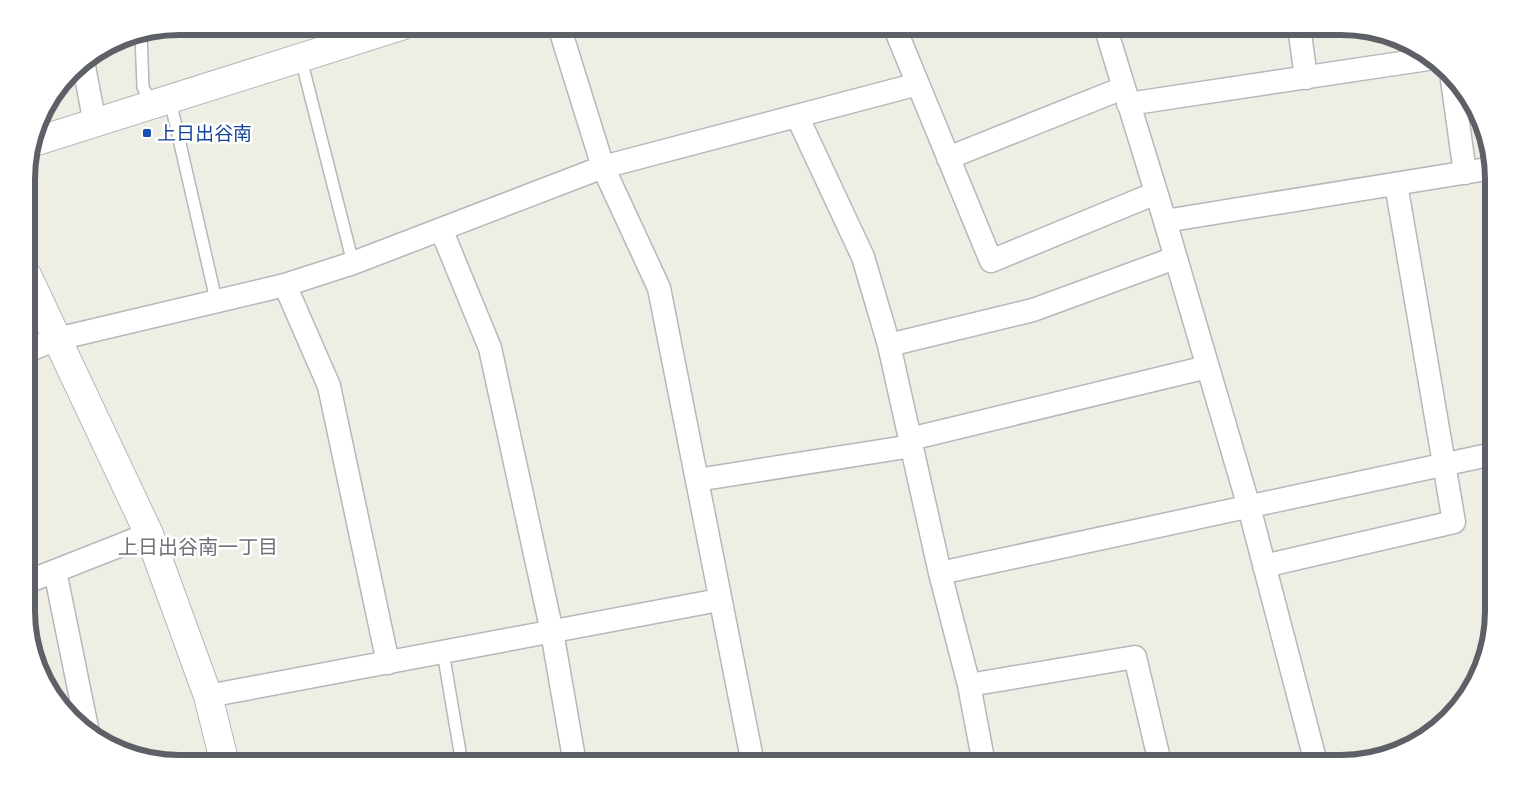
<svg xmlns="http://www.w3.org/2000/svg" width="1520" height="790" font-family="Mulish,'Noto Sans JP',sans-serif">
  <rect width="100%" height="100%" fill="#efeee5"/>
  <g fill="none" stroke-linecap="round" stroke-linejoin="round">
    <g stroke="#b6b7bc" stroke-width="14">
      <path id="service" d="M141,34L143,87L152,106
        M301,59L353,263
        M170,100L216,300
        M443,652L462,764"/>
    </g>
    <g stroke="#b6b7bc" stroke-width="25">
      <path id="minor" d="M559,26L603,167L659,288L753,764
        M894,26L991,261L1156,193
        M1105,26L1165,221L1249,507L1316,763
        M1299,26L1306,78
        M83,61L95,124
        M1452,80L1465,173
        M1128,104L1428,59
        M798,118L863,257L889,345L940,573L969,685L984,764
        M948,158L1123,88
        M1165,221L1493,168
        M441,229L490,348L552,632L575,764
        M285,285L329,386L388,663
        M889,345L1033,310L1175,258
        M27,351L57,339L285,285L353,263L603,167L918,84
        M910,439L1207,367
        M697,480L912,446
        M1264,566L1454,522L1396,184
        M55,571L87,728
        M940,573L1493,454
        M27,582L149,534
        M969,685L1135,657L1160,763
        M208,696L719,600"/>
    </g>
    <g stroke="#b6b7bc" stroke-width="30">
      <path id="tertiary" d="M34,142L401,26
        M27,275L149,534L208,696L225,764"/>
    </g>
    <use href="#service" stroke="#fff" stroke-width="11"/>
    <use href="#minor" stroke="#fff" stroke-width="22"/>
    <use href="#tertiary" stroke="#fff" stroke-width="28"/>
  </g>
  <rect fill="#1a4fb4" stroke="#fff" stroke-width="2" x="142" y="128" width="10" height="10" rx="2.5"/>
  <g text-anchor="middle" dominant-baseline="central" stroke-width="5" stroke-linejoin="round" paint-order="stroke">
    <g font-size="19" fill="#164399" stroke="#fff" text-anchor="start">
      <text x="157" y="133">上日出谷南</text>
    </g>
    <g font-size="20" fill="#6e7278" stroke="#fff">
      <text x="198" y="546">上日出谷南一丁目</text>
    </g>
  </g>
  <path d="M0 0H1520V790H0ZM179 35H1341A144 144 0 0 1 1485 179V611A144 144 0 0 1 1341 755H179A144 144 0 0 1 35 611V179A144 144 0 0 1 179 35Z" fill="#fff" fill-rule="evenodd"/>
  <path fill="none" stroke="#5d6066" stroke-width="6" d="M179 35H1341A144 144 0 0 1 1485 179V611A144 144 0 0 1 1341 755H179A144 144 0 0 1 35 611V179A144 144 0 0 1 179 35Z"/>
</svg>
